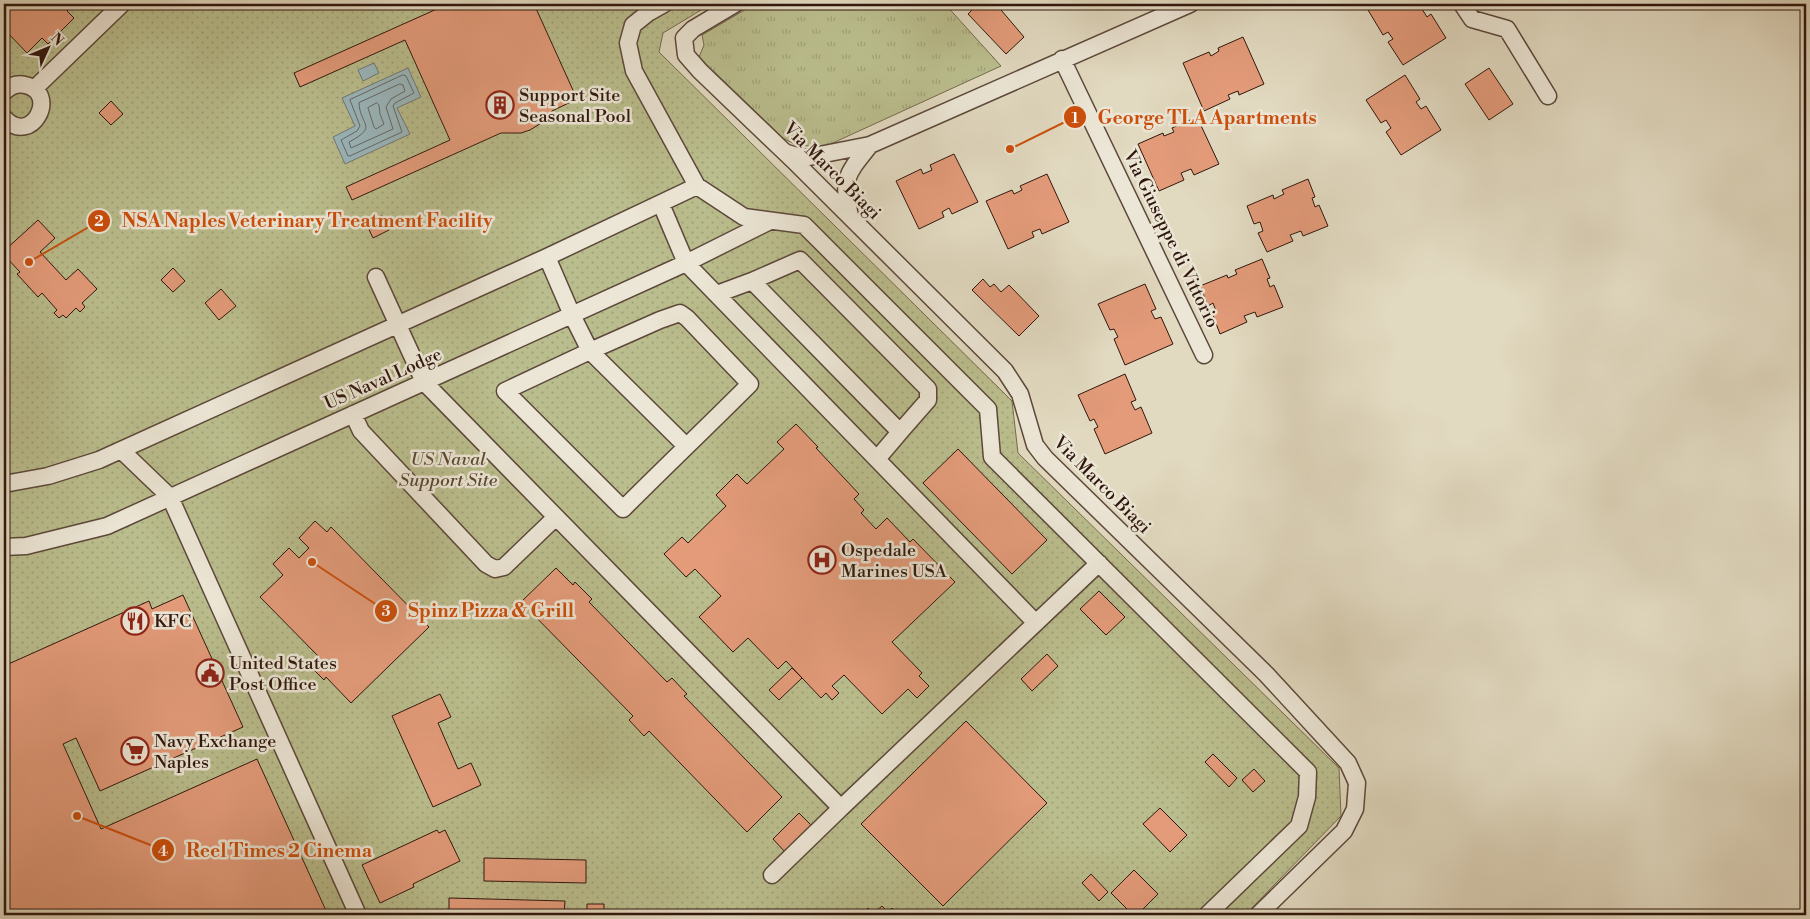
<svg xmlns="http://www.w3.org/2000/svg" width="1810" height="919" font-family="'Libre Bodoni',serif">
  <defs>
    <pattern id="grass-tufts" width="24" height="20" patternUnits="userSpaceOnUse" patternTransform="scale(1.25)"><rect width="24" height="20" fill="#babd8d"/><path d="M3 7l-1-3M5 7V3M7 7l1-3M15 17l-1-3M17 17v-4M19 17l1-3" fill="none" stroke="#a0a278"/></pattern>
    <pattern id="park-dots" width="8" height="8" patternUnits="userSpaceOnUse" patternTransform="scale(1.25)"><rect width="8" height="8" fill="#babd8d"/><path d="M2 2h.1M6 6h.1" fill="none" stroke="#a0a278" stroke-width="1.8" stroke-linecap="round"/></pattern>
  </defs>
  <rect width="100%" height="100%" fill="#e1d9c0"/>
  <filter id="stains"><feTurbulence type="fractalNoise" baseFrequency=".004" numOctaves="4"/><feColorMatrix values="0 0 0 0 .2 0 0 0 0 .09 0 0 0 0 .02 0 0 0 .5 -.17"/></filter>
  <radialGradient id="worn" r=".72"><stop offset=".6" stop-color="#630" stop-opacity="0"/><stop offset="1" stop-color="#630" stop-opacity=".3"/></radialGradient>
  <path fill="url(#grass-tufts)" stroke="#756a4d" d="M755,4H945L1001,66L824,147L796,145L783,138L699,57L704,45L702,35Z"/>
  <path fill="url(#park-dots)" stroke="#756a4d" d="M4,4H711L663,33L659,52L1012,401L1018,453L1339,768L1341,816L1245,915H4Z"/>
  <path fill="#9ab7bd" stroke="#707777" d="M374,63L379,73L363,81L358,70Z
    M408,68L421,97L397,108L410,134L345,164L333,137L355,126L342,98Z"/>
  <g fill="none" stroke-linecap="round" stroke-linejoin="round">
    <path stroke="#656765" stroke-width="1" d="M403,75L406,76L414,93L395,103L393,106L402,132L350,156H348L341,140L357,131L360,126L350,100Z
      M400,84L403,85L405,91L391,99L386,107L393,129L351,148L349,142C379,126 360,126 359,103Z
      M377,103L379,105L380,114L384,124L376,129L374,127L368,108Z"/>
  </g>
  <path fill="#e39b7a" stroke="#30170d" d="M4,4H74L67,11L74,18L48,44L42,38L27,53L4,29Z
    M296,4H313L300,10Z
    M448,4H534L577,99L552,111L543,122L530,130L521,133H501L352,200L346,187L450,140L405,40L300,87L294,73Z
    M978,4H996L1024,37L1006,54L968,14Z
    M1377,4H1424L1425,7L1422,9L1427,17L1431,14L1446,38L1403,65L1388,42L1393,39L1388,32L1383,35L1368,10Z
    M1243,37L1264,84L1239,95L1238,91L1228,95L1230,99L1204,111L1183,63L1209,52L1211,56L1219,51L1218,48Z
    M1489,68L1513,104L1489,120L1465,84Z
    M1405,75L1420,99L1416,102L1421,109L1426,106L1441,130L1401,155L1386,132L1391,128L1386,120L1381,123L1366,100Z
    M111,101L123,114L111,125L99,113Z
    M1197,117L1219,164L1194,175L1191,169L1181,173L1184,180L1159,191L1138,144L1163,133L1164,136L1174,132L1172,128Z
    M954,154L978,202L952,214L949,208L942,212L944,217L919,229L896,181L921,169L923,174L932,170L930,165Z
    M1047,174L1069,222L1042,234L1040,229L1032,232L1034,237L1008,249L986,201L1012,190L1014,194L1022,190L1020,186Z
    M1308,179L1315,197L1312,198L1315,207L1319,205L1328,226L1303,236L1301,231L1290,235L1293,241L1267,252L1258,233L1263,231L1260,222L1254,224L1247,206L1273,195L1274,199L1284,194L1282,190Z
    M382,215L389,230L373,238L366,223Z
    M38,220L55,238L40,252L66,280L78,269L97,289L82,303L85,307L80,312L76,308L66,318L63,315L59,318L54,313L57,310L42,293L38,297L17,274L20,272L4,255V251Z
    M1262,259L1270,278L1267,279L1270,287L1274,285L1283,307L1257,317L1255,312L1244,316L1247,322L1220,334L1212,313L1216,311L1213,303L1208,306L1200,286L1227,275L1228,278L1237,274L1235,270Z
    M173,268L185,281L173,292L161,280Z
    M983,279L990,287L994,284L1001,292L1009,285L1039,316L1019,336L972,290Z
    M1145,284L1156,309L1151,311L1155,319L1161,317L1173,344L1125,365L1114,339L1118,337L1114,329L1110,330L1098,304Z
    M221,289L236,306L219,320L205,303Z
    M1125,374L1136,400L1131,402L1135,410L1141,407L1152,433L1105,454L1094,429L1098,427L1094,419L1090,421L1078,395Z
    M796,424L818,447L816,448L859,494L854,499L864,510L861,513L876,529L887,518L910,542L913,539L955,582L892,642L922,673L919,676L929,686L917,698L908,689L882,714L844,675L832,686L839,693L832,700L826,693L821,698L786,661L778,669L748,638L733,652L699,617L721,596L695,569L686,577L664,554L682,537L688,543L726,506L716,495L737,474L747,484L784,449L777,442Z
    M958,449L1047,540L1012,574L923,483Z
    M315,521L327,532L331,527L429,627L351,703L326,677L324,680L311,667L320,658L260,597L283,575L273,564L289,548L299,558L309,548L299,538Z
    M556,568L573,585L575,582L592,599L589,602L667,682L672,678L687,694L684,696L782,797L747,832L649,731L644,736L629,720L633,716L521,602Z
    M1099,591L1125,617L1106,635L1080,609Z
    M183,595L243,727L100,791L76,738L63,744L101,829L257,759L328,915H4V666L149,601L152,609Z
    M1047,654L1058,666L1032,691L1021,679Z
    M792,668L802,678L779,700L769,690Z
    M440,694L451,717L438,723L458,769L471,763L481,785L433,807L392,716Z
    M966,721L1047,803L943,906L861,824Z
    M1213,754L1237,778L1229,787L1205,762Z
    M1254,769L1265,781L1253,792L1242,780Z
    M1160,808L1187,835L1170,852L1143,824Z
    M799,813L813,827L786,853L773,839Z
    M437,830L439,833L445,830L460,861L413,884L414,887L380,903L362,865Z
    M484,858L586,860V883L484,881Z
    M1134,870L1158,894L1137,915H1133L1111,893Z
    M1091,874L1108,892L1099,901L1082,883Z
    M449,898L565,901L564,915H467V914H449Z
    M587,904H604V915H587Z
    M882,906L888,912L892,908L899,915H861L868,908L873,914Z
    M699,911L717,915H698Z"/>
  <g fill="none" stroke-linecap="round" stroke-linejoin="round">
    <g stroke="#5c483a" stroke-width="19">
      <path id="minor" d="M664,4L648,13L633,25L628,43L634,71L697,186L744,217L804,225L988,409L992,457L1308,772L1307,797L1299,826L1207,915
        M735,4L693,29L684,38L686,55L700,71L795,162L1005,371L1020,394L1035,445L1045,458L1266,674L1348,763L1357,783L1355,809L1344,831L1258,915
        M1462,4L1472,19L1507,29L1548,96
        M1062,59L1204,355
        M34,89L122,4
        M4,92C10,86 17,83 25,85C60,92 32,148 4,118
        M787,153L804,158L870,145L1190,4
        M661,204L686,263L1036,623
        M850,216C841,178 847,174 870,145
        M547,257L572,315L590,351L660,320L680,313L687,318L750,384C708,426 665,467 623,509L505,391L590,351L686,446
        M376,277L424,382L841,808L1099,563
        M752,281L800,260L928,389V400L900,432
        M717,294L752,281L900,432L877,459
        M353,414L361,431L486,564L495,569L504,567L556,517
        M121,450L170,497L358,915
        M4,484L48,476L99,460L547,257L697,186
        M4,547L26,546L107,526L686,263L770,221
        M772,875L841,808"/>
    </g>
    <use href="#minor" stroke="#ece6d6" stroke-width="16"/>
  </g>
  <defs>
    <g id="building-ring" transform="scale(1.4375)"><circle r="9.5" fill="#ece6d6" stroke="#8f2418" stroke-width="1.5"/><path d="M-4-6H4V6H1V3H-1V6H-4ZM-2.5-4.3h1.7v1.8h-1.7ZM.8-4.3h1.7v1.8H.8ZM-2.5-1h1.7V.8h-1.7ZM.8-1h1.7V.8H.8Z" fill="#8f2418"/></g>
    <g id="hospital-ring" transform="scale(1.4375)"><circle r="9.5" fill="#ece6d6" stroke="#8f2418" stroke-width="1.5"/><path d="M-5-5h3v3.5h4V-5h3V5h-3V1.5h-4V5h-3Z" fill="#8f2418"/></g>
    <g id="restaurant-ring" transform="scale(1.4375)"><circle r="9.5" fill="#ece6d6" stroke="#8f2418" stroke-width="1.5"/><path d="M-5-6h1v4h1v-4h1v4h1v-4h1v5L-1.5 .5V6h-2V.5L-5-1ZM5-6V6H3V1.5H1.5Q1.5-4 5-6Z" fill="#8f2418"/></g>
    <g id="civic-ring" transform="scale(1.4375)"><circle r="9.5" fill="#ece6d6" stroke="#8f2418" stroke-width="1.5"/><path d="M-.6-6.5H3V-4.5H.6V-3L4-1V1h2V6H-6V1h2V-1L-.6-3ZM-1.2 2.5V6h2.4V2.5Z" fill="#8f2418"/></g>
    <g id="supermarket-ring" transform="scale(1.4375)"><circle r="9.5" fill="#ece6d6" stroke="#8f2418" stroke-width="1.5"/><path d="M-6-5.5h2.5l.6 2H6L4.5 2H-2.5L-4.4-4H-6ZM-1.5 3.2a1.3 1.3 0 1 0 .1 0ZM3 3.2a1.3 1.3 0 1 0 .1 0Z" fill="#8f2418"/></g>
  </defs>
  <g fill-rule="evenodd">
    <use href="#building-ring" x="500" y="105"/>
    <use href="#hospital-ring" x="822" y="560"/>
    <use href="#restaurant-ring" x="135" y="621"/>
    <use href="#civic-ring" x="210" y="673"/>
    <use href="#supermarket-ring" x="135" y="751"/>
  </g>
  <g text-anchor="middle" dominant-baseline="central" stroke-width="5" stroke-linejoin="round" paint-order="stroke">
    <g font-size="18" fill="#30170d" stroke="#ece6d6" text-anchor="start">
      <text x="519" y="95">Support Site<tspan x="519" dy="21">Seasonal Pool</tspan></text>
      <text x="841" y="550">Ospedale<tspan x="841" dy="21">Marines USA</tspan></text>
      <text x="154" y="621">KFC</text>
      <text x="229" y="663">United States<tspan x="229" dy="21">Post Office</tspan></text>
      <text x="154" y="741">Navy Exchange<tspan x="154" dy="21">Naples</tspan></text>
    </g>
    <g font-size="18" fill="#30170d" stroke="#ece6d6">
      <text transform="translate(832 171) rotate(45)">Via Marco Biagi</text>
      <text transform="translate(1171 239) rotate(64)">Via Giuseppe di Vittorio</text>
      <text transform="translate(383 379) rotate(-24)">US Naval Lodge</text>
      <text transform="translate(1102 485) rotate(45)">Via Marco Biagi</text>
    </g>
    <g font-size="18" font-style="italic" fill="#594933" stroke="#ece6d6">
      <text x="448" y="459">US Naval<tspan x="448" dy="21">Support Site</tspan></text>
    </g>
  </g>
  <path fill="none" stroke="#cc4f0c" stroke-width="2" d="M1010 149L1075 117M29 262L99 221M312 562L386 611M77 816L163 850"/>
  <g fill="#cc4f0c" stroke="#ece6d6" stroke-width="2">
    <circle cx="1010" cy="149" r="5"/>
    <circle cx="29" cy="262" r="5"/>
    <circle cx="312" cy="562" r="5"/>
    <circle cx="77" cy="816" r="5"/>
    <circle cx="1075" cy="117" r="12"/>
    <circle cx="99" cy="221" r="12"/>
    <circle cx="386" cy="611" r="12"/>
    <circle cx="163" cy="850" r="12"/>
  </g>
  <g font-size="15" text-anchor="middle" font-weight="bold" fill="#fff">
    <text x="1075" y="123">1</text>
    <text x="99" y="226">2</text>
    <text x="386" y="616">3</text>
    <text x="163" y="856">4</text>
  </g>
  <g font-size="19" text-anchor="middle" font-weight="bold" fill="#cc4f0c" stroke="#ece6d6" stroke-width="5" stroke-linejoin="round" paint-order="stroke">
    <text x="1207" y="124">George TLA Apartments</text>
    <text x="307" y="227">NSA Naples Veterinary Treatment Facility</text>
    <text x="491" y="617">Spinz Pizza &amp; Grill</text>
    <text x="279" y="857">Reel Times 2 Cinema</text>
  </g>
  <rect width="1810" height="919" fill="none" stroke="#e1d9c0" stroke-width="20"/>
  <rect x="5" y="5" width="1800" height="909" fill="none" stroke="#30170d" stroke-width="2.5"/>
  <rect x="10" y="10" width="1790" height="899" fill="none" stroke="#30170d"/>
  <g transform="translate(48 48) rotate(46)" stroke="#ece6d6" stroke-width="4" paint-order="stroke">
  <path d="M0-4L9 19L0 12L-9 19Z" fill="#30170d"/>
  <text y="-8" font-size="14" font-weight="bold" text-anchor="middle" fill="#30170d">N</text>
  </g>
  <rect width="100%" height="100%" filter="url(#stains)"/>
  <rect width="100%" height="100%" fill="url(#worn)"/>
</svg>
